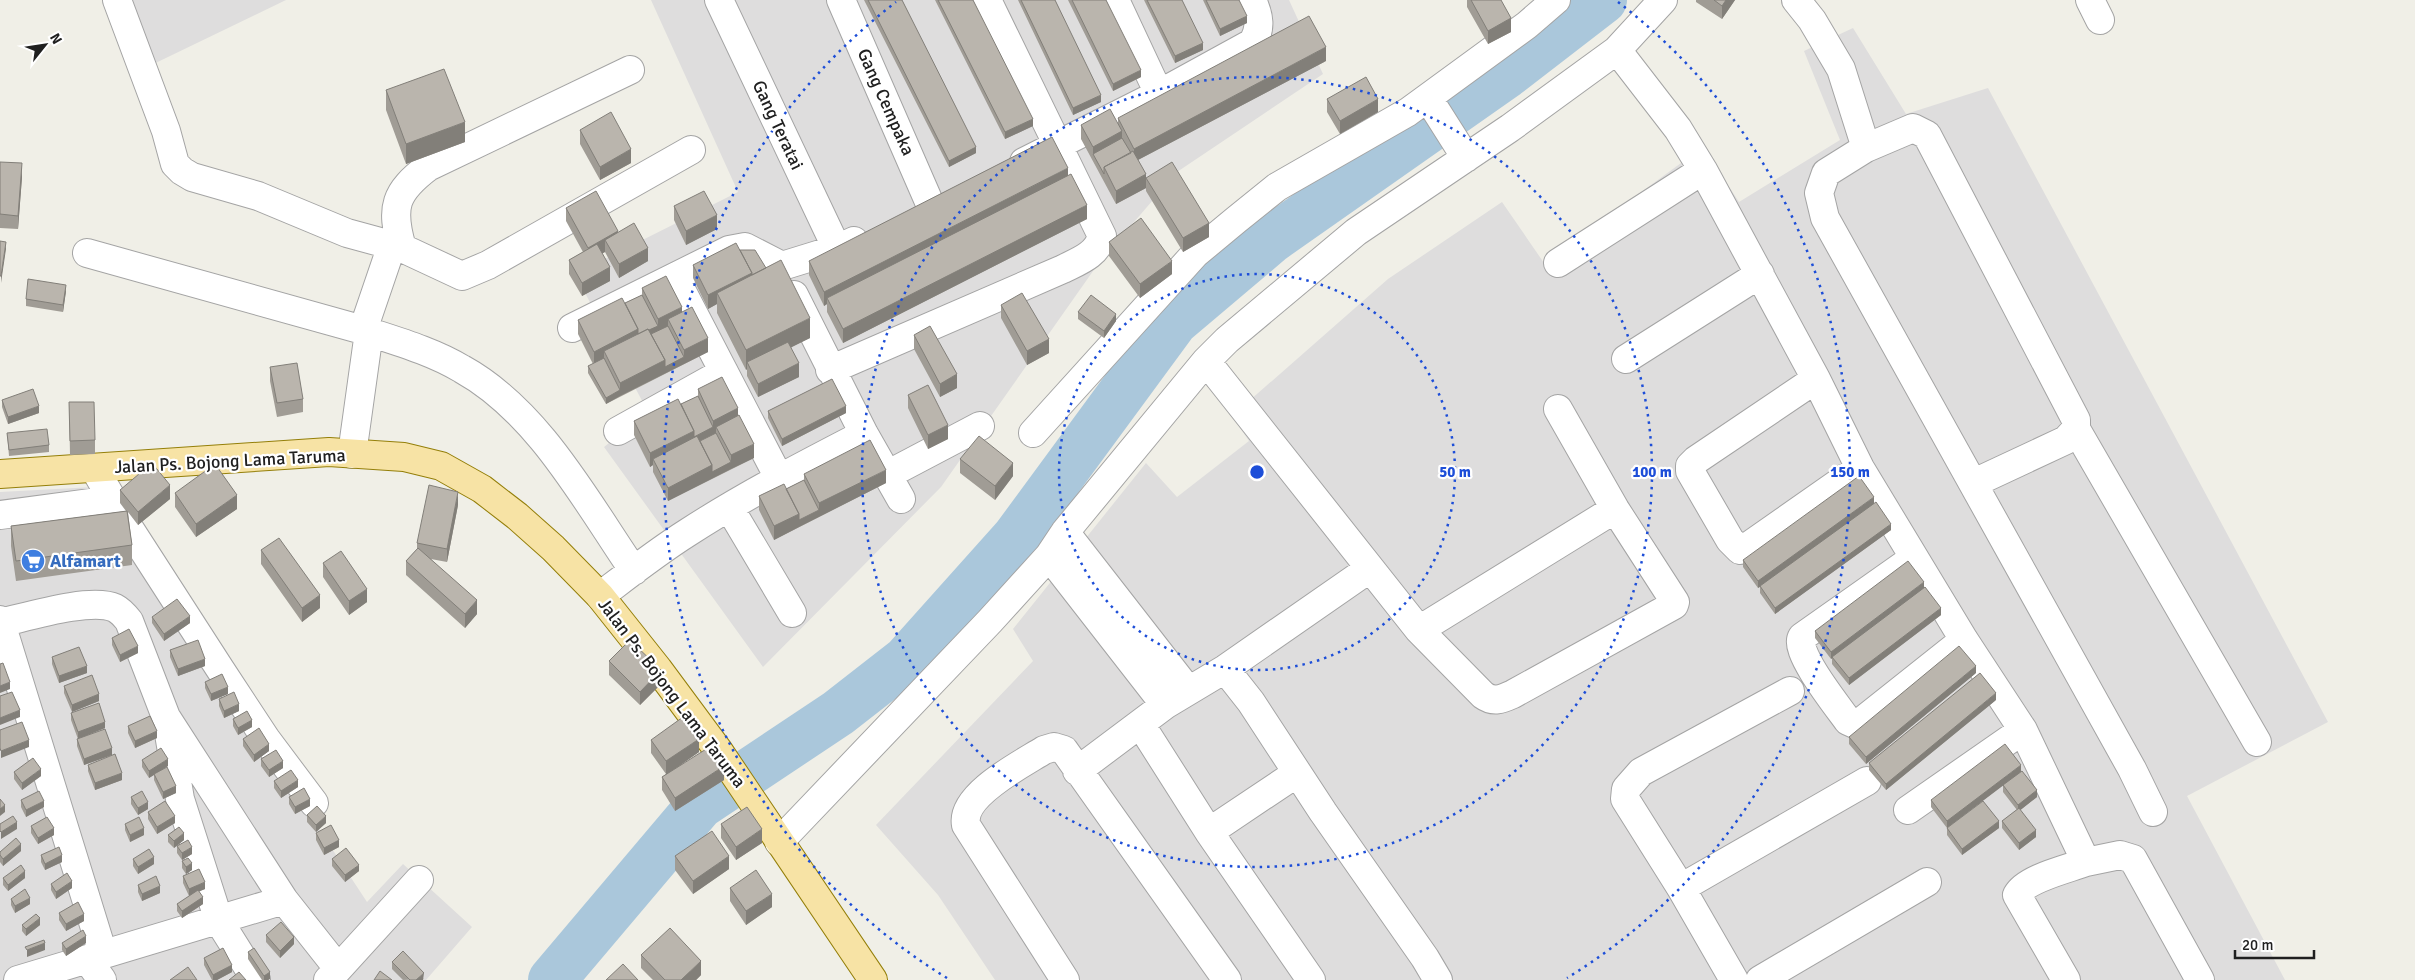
<svg xmlns="http://www.w3.org/2000/svg" width="2415" height="980" font-family="Signika,sans-serif">
  <rect width="100%" height="100%" fill="#f0efe7"/>
  <path fill="#dedddd" d="M109,0H286L139,71Z
    M651,0H1289L1323,74L1177,172L1098,264L941,487L763,667L604,447L648,412L575,274L738,192Z
    M1853,28L1906,114L1988,88L2328,722L2187,796L2285,980H995L938,895L876,825L1033,661L1013,629L1146,463L1177,497L1249,441L1232,416L1388,279L1502,202L1544,263L1703,147L1739,202L1840,140L1804,51Z
    M94,487L367,902L403,864L472,927L426,980H0V492Z"/>
  <g fill="none" stroke-linecap="round" stroke-linejoin="round">
    <path stroke="#aac7db" stroke-width="48" d="M552,980L700,805L838,713L906,660L1016,537L1174,322L1272,239L1507,74L1603,0"/>
    <g stroke="#a4a4a4" stroke-width="30">
      <path id="minor" d="M117,0L166,131L175,164L182,171L192,177L258,196L347,233L402,248L462,276L488,265L691,150
        M719,0L837,249
        M841,0L930,204
        M1115,0L1159,94
        M1796,0L1812,20L1841,69L1866,148L1826,173L1819,193L1825,218L2132,769L2153,812
        M2090,0L2100,20
        M1617,50L1678,129L1703,170L1816,379L1860,468L1964,640L2023,730L2086,862L2120,855L2133,859L2200,980
        M1428,98L1466,158
        M1866,148L1913,128L1927,135L2076,420V429L2066,440L1974,483
        M1024,162L1159,94L1252,43C1262,29 1259,15 1252,0
        M402,248C390,207 395,192 428,167L630,70
        M87,253L363,330L392,245
        M1558,263L1703,170
        M675,278L779,478
        M794,295L864,434L901,499
        M572,328L729,250L745,247L782,266L837,249L854,241
        M363,330C396,341 432,351 462,369C538,411 586,501 634,571
        M1626,359L1760,274
        M1206,361L1419,630L1483,695C1494,703 1502,699 1513,694L1674,605L1675,602L1615,509L1558,409
        M830,370L1063,269C1079,261 1097,255 1102,236L987,0
        M1816,379L1696,460L1690,466V471L1730,540L1740,550L1750,545L1860,468
        M2076,429L2257,742
        M618,431L724,372
        M1033,433L1195,254L1236,220L1277,187L1408,112L1527,25L1556,0
        M352,454L369,332
        M94,468L131,531L220,669L266,739L314,803
        M887,475L980,426
        M729,507L792,613
        M0,515L113,500
        M1065,532L1188,690
        M1049,556L1165,705
        M1914,558L1802,637C1793,651 1838,707 1848,721L1857,725L1964,640
        M600,596C629,574 657,552 687,533C744,496 804,465 864,434
        M0,620L103,954
        M0,623C27,617 91,597 115,608C121,611 125,616 129,621L166,717L284,900L337,967
        M1419,630L1615,509
        M1225,669L1251,702L1323,812L1425,958L1438,980
        M1141,725L1209,832L1311,980
        M168,728L180,799L219,921L256,980
        M1077,771L1165,705L1225,669L1369,569
        M1908,810L2023,730
        M1209,832L1297,773
        M779,842L990,621L1049,556L1065,532L1206,361L1227,340L1356,232L1510,128L1617,50L1663,0
        M1681,888L1867,781
        M87,959L102,980
        M18,980L284,900
        M328,980L419,880
        M1065,980L966,825C960,795 1022,764 1044,750L1054,747L1064,750L1227,980
        M1734,980L1681,888L1625,799L1626,789L1641,772L1790,691
        M1760,980L1927,882
        M2066,980L2017,895C2026,878 2068,869 2086,862"/>
    </g>
    <g stroke="#947f09" stroke-width="30">
      <path id="primary" d="M0,474L329,452L404,457L441,466L482,489L517,516L553,548L600,596L658,669L718,750L873,980"/>
    </g>
    <use href="#minor" stroke="#fff" stroke-width="28"/>
    <use href="#primary" stroke="#f7e3a5" stroke-width="28"/>
  </g>
  <path fill="#a09c95" d="M864,0H902L976,153L949,167Z
    M935,0H973L1033,126L1005,139Z
    M1018,0H1055L1101,102L1073,115Z
    M1068,0H1106L1141,77L1113,91Z
    M1144,0H1182L1203,50L1175,63Z
    M1203,0H1239L1247,23L1220,36Z
    M1467,0H1501L1511,32L1488,44L1467,7Z
    M1696,0H1735L1722,19L1696,2Z
    M1326,61L1138,160L1146,188L1116,204L1081,139V125L1118,123V118Z
    M386,90L465,142L406,164L386,110Z
    M1327,99L1378,112L1340,134L1327,112Z
    M580,130L631,163L600,180L580,144Z
    M0,162L22,177L18,229L0,228Z
    M1068,176L1087,219L843,343L827,312V304L824,306L809,275V261Z
    M1146,178L1209,237L1183,252L1146,191Z
    M674,206L717,229L686,245L674,220Z
    M566,208L618,232L648,261L619,278L605,252L602,253L610,281L582,296L569,274V260L583,252L566,221Z
    M1109,242L1172,274L1140,298L1109,256Z
    M740,250L765,268L810,338L791,347L799,377L758,397L747,376V369L746,370L717,313V304L708,309L693,278V265Z
    M642,288L682,312L708,352L606,404L588,373V366L593,364L578,334V320L625,303L642,295Z
    M66,291L63,312L26,306V299Z
    M1001,305L1049,353L1027,365L1001,318Z
    M1078,312L1116,321L1104,338L1078,319Z
    M914,335L957,388L940,397L914,349Z
    M270,367L303,399V412L277,417L270,381Z
    M698,389L738,415L754,458L668,501L653,472V465L650,467L634,435V421L681,404L698,396Z
    M908,395L948,439L928,449L908,408Z
    M2,400L39,413L8,424L2,407Z
    M69,402L95,440V454L70,455Z
    M768,411L846,413L782,446L768,418Z
    M7,433L49,445V452L9,456Z
    M960,459L1013,476L995,500L960,473Z
    M804,474L886,483L774,540L759,510V496L786,489L804,480Z
    M120,490L170,499L138,525L128,512L132,545V565L16,581L11,546V526L126,511L120,503Z
    M175,493L237,509L196,537L175,507Z
    M1874,503L1891,530L1775,614L1760,593V587L1758,588L1743,567V560Z
    M458,505L447,562L431,559L477,614L465,628L406,575V561L417,549V543Z
    M261,550L320,608L302,622L261,564Z
    M323,563L367,602L349,615L323,577Z
    M1924,588L1941,615L1849,685L1832,664V658L1831,659L1815,638V631Z
    M152,617L190,623L164,641L152,623Z
    M112,638L138,653L120,662L112,645Z
    M170,650L205,666L178,676L170,657Z
    M52,657L87,673L59,683L52,664Z
    M609,661L661,684L640,705L609,675Z
    M1976,673L1866,764L1849,744V737Z
    M205,682L228,694L211,701L205,688Z
    M64,686L99,701L72,712L64,693Z
    M219,699L239,711L224,718L219,706Z
    M1996,700L1886,790L1869,770V763Z
    M71,713L105,728L85,736L112,755L84,765L77,746V739H78L71,720Z
    M233,719L252,727L238,735L233,726Z
    M128,726L157,738L135,748L128,733Z
    M243,739L269,751L254,762L243,746Z
    M651,740L699,752L682,764L724,780L675,811L662,790V777L666,774L651,753Z
    M261,759L283,768L269,777L261,766Z
    M142,760L168,766L163,769L176,793L163,799L154,780V775L149,778L142,767Z
    M88,765L122,780L95,790L88,771Z
    M14,772L41,776L22,790L14,779Z
    M2021,772L2037,797L2020,810L2036,837L2019,850L2002,828V821L2017,810L2003,792V785L2008,781L1947,828L1931,807V800Z
    M274,781L298,787L281,798L274,788Z
    M131,797L148,809L138,815L131,804Z
    M289,797L310,806L295,814L289,804Z
    M21,800L44,807L26,817L21,807Z
    M148,812L175,823L157,834L148,819Z
    M307,815L326,823L316,832L307,822Z
    M125,824L144,835L130,842L125,830Z
    M721,824L762,843L736,860L721,838Z
    M31,826L54,835L38,844L31,833Z
    M1947,828H1999L1962,855L1947,835Z
    M316,833L339,847L324,855L316,840Z
    M168,835L184,840L174,848L168,842Z
    M177,846L192,854L182,860L177,853Z
    M21,851L3,866L0,862V852Z
    M41,855L62,862L45,870L41,862Z
    M675,856L729,869L693,894L675,870Z
    M133,859L154,864L138,874L133,866Z
    M332,859L359,871L345,882L332,866Z
    M182,861L192,870L186,874L182,868Z
    M183,876L205,889L199,891L203,904L182,918L177,911V904L193,894L189,896L183,883Z
    M3,878H25L8,891L3,885Z
    M51,884L72,888L56,899L51,890Z
    M138,885L160,893L142,901L138,892Z
    M730,888L772,907L746,925L730,901Z
    M11,899L30,904L15,913L11,905Z
    M59,913L84,921L66,931L59,920Z
    M22,925H40L26,936L22,931Z
    M266,935L294,944L280,958L266,942Z
    M62,943H86L66,956L62,950Z
    M248,952L270,979L268,980H262L248,959Z
    M641,955L701,975L696,980H653L641,968Z
    M204,958L232,972L217,980H212L204,965Z
    M392,962L424,979L403,980L392,969Z"/>
  <path fill="#827f79" d="M1726,0H1735L1722,19V6Z
    M1247,16V23L1220,36V29Z
    M1511,18V32L1488,44V31Z
    M1203,43V50L1175,63V56Z
    M1326,47V61L1134,162V149Z
    M1141,70V77L1113,91V84Z
    M1101,95V102L1073,115V108Z
    M1378,99V112L1340,134V121Z
    M1033,119V126L1005,139V132Z
    M465,122V142L406,164V144Z
    M1122,131V145L1093,154V147Z
    M976,147V153L949,167V161Z
    M631,149V163L600,180V167Z
    M22,163V177L18,229V216Z
    M1068,168V181L827,298V304L824,306V292Z
    M1146,174V188L1116,204V191Z
    M1087,205V219L843,343V329Z
    M717,215V229L686,245V231Z
    M1209,223V237L1183,252V238Z
    M618,231V245L605,240V252L588,261V248Z
    M6,242V249L1,283V276Z
    M648,248V261L619,278V264Z
    M1172,261V274L1140,298V284Z
    M610,267V281L582,296V283Z
    M752,273V287L717,293V304L708,309V295Z
    M66,285V291L63,312V305Z
    M682,307V320L668,319V328L604,351V360L594,365V352L638,329L658,326V319Z
    M1116,314V321L1104,338V331Z
    M810,318V338L750,368L747,362V369L746,370V350Z
    M708,338V352L684,364V350Z
    M1049,339V353L1027,365V351Z
    M684,357V364L620,396V383L665,360Z
    M799,363V377L758,397V384Z
    M957,374V388L940,397V384Z
    M620,390V396L606,404V398Z
    M39,406V413L8,424V417Z
    M846,406V413L782,446V439Z
    M738,408V422L716,427V433L694,444V437L713,427V421Z
    M948,425V439L928,449V435Z
    M694,431V444L653,459V465L650,467V453Z
    M754,444V458L731,469V455Z
    M731,462V469L668,501V488L712,465Z
    M1013,463V476L995,500V486Z
    M886,470V483L799,527V520L819,510V503Z
    M170,485V499L138,525V512Z
    M458,492V505L447,562V549Z
    M237,495V509L196,537V524Z
    M1874,497V504L1758,588V581Z
    M799,514V527L774,540V526Z
    M1891,524V530L1775,614V608Z
    M1924,582V589L1831,659V652Z
    M367,589V602L349,615V601Z
    M320,595V608L302,622V608Z
    M477,600V614L465,628V614Z
    M1941,608V615L1849,685V678Z
    M190,616V623L164,641V634Z
    M138,646V653L120,662V655Z
    M205,659V666L178,676V669Z
    M87,666V673L59,683V676Z
    M1976,666V673L1866,764V757Z
    M661,670V684L640,705V692Z
    M10,682V689L0,693V686Z
    M228,687V694L211,701V694Z
    M1996,693V700L1886,790V784Z
    M99,694V701L72,712V705Z
    M239,704V711L224,718V711Z
    M20,710V717L0,725V718Z
    M252,720V727L238,735V728Z
    M105,722V728L78,739V732Z
    M157,731V738L135,748V741Z
    M699,739V752L666,775V761Z
    M29,740V747L1,758V751Z
    M269,744V751L254,762V755Z
    M112,748V755L84,765V759Z
    M168,759V766L149,778V771Z
    M283,761V768L269,777V770Z
    M2021,765V772L1947,828V821Z
    M724,766V780L675,811V798Z
    M41,769V776L22,790V783Z
    M122,773V780L95,790V783Z
    M298,780V787L281,798V791Z
    M176,786V793L163,799V792Z
    M2037,790V797L2018,812V805Z
    M310,799V806L295,814V807Z
    M44,801V807L26,817V810Z
    M148,802V809L138,815V808Z
    M5,805V812L0,816V809Z
    M175,816V823L157,834V827Z
    M326,816V823L316,832V825Z
    M1999,821V828L1962,855V849Z
    M17,822V829L1,839V832Z
    M54,828V835L38,844V838Z
    M144,828V835L130,842V835Z
    M762,829V843L736,860V847Z
    M2036,830V837L2019,850V843Z
    M184,833V840L174,848V841Z
    M339,840V847L324,855V848Z
    M21,844V851L3,866V859Z
    M192,847V854L182,860V853Z
    M62,855V862L45,870V864Z
    M729,856V869L693,894V881Z
    M154,857V864L138,874V867Z
    M192,863V870L186,874V867Z
    M359,865V871L345,882V875Z
    M25,871V878L8,891V885Z
    M72,881V888L56,899V892Z
    M205,882V889L189,896V889Z
    M160,886V893L142,901V894Z
    M772,894V907L746,925V911Z
    M203,897V904L182,918V911Z
    M30,898V904L15,913V906Z
    M84,914V921L66,931V924Z
    M40,918V925L26,936V929Z
    M86,936V943L66,956V949Z
    M294,937V944L280,958V951Z
    M45,943V950L27,957V950Z
    M701,961V975L696,980H681Z
    M232,965V972L217,980H213V975Z
    M270,972V979L268,980H264V976Z
    M424,973L423,980H416Z"/>
  <path fill="#bab5ad" stroke="#827f79" d="M868,0H902L976,147L949,161Z
    M938,0H973L1033,119L1005,132Z
    M1021,0H1055L1101,95L1073,108Z
    M1072,0H1106L1141,70L1113,84Z
    M1147,0H1182L1203,43L1175,56Z
    M1206,0H1239L1247,16L1220,29Z
    M1471,0H1501L1511,18L1488,31Z
    M1714,0H1726L1722,6Z
    M1309,16L1326,47L1134,149L1118,118Z
    M444,69L465,122L406,144L386,90Z
    M1366,77L1378,99L1340,121L1327,99Z
    M1110,109L1122,131L1093,147L1081,125Z
    M611,112L631,149L600,167L580,130Z
    M1052,137L1068,168L824,292L809,261Z
    M1122,138L1131,153L1104,167V174L1093,154Z
    M1133,151L1146,174L1116,191L1104,167Z
    M0,162L22,163L18,216L0,214Z
    M1172,162L1209,223L1183,238L1146,178Z
    M1071,174L1087,205L843,329L827,298Z
    M596,191L618,231L588,248L566,208Z
    M704,191L717,215L686,231L674,206Z
    M1141,218L1172,261L1140,284L1109,242Z
    M634,223L648,248L619,264L605,240Z
    M0,241L6,242L1,276H0Z
    M736,243L752,273L708,295L693,265Z
    M597,244L610,267L582,283L569,260Z
    M740,250H755L766,268L752,275V273Z
    M781,260L810,318L746,350L717,293Z
    M666,276L682,307L658,319L642,288Z
    M28,279L66,285L63,305L26,299Z
    M1022,293L1049,339L1027,351L1001,305Z
    M642,295L658,326L649,330L648,329L638,334V329L625,303Z
    M1091,295L1116,314L1104,331L1078,312Z
    M622,298L638,329L594,352L578,320Z
    M692,307L708,338L684,350L668,319Z
    M668,326L684,357L665,367V360L651,334Z
    M930,326L957,374L940,384L914,335Z
    M648,329L665,360L620,383L604,351Z
    M788,342L799,363L758,384L747,362Z
    M604,358L620,390L606,398L588,366Z
    M297,363L303,399L277,403L270,367Z
    M722,377L738,408L713,421L698,389Z
    M832,379L846,406L782,439L768,411Z
    M928,385L948,425L928,435L908,395Z
    M33,389L39,406L8,417L2,400Z
    M698,396L713,427L694,437V431L681,404Z
    M678,399L694,431L650,453L634,421Z
    M69,402H94L95,440L70,441Z
    M739,415L754,444L731,455L716,427Z
    M47,429L49,445L9,450L7,433Z
    M716,433L731,462L712,472V465L700,441Z
    M697,436L712,465L668,488L653,459Z
    M979,436L1013,463L995,486L960,459Z
    M870,440L886,470L819,503L804,474Z
    M152,463L170,485L138,512L120,490Z
    M215,464L237,495L196,524L175,493Z
    M1859,476L1874,497L1758,581L1743,560Z
    M804,480L819,510L799,520V514L786,489Z
    M784,484L799,514L774,526L759,496Z
    M429,485L458,492L447,549L417,543Z
    M1876,502L1891,524L1775,608L1760,586Z
    M127,511L132,545L16,561L11,526Z
    M279,538L320,595L302,608L261,550Z
    M418,548L477,600L465,614L406,561Z
    M341,551L367,589L349,601L323,563Z
    M1908,561L1924,582L1831,652L1815,631Z
    M1925,587L1941,608L1849,678L1832,657Z
    M177,599L190,616L164,634L152,617Z
    M129,629L138,646L120,655L112,638Z
    M198,640L205,659L178,669L170,650Z
    M630,640L661,670L640,692L609,661Z
    M1959,646L1976,666L1866,757L1849,737Z
    M79,647L87,666L59,676L52,657Z
    M3,663L10,682L0,686V664Z
    M1980,673L1996,693L1886,784L1869,763Z
    M222,674L228,687L211,694L205,682Z
    M92,675L99,694L72,705L64,686Z
    M12,692L20,710L0,718V696Z
    M234,692L239,704L224,711L219,699Z
    M99,703L105,722L78,732L71,713Z
    M247,711L252,720L238,728L233,719Z
    M150,716L157,731L135,741L128,726Z
    M683,717L699,739L666,761L651,740Z
    M22,722L29,740L1,751L0,748V730Z
    M259,728L269,744L254,755L243,739Z
    M105,729L112,748L84,759L77,739Z
    M2005,744L2021,765L1947,821L1931,800Z
    M711,746L724,766L675,798L662,777Z
    M161,748L168,759L149,771L142,760Z
    M276,750L283,761L269,770L261,759Z
    M115,754L122,773L95,783L88,765Z
    M33,758L41,769L22,783L14,772Z
    M167,767L176,786L163,792L154,774Z
    M291,770L298,780L281,791L274,781Z
    M2022,771L2037,790L2018,805L2003,785Z
    M304,788L310,799L295,807L289,797Z
    M39,791L44,801L26,810L21,800Z
    M142,791L148,802L138,808L131,797Z
    M0,799L5,805L0,809Z
    M165,801L175,816L157,827L148,812Z
    M1983,801L1999,821L1962,849L1947,828Z
    M317,806L326,816L316,825L307,815Z
    M747,807L762,829L736,847L721,824Z
    M2019,808L2036,830L2019,843L2002,821Z
    M13,816L17,822L1,832L0,831V824Z
    M47,817L54,828L38,838L31,826Z
    M139,817L144,828L130,835L125,824Z
    M331,825L339,840L324,848L316,833Z
    M179,827L184,833L174,841L168,835Z
    M712,831L729,856L693,881L675,856Z
    M16,838L21,844L3,859L0,855V852Z
    M188,840L192,847L182,853L177,846Z
    M59,847L62,855L45,864L41,855Z
    M346,848L359,865L345,875L332,859Z
    M149,849L154,857L138,867L133,859Z
    M188,858L192,863L186,867L182,861Z
    M21,865L25,871L8,885L3,878Z
    M199,869L205,882L189,889L183,876Z
    M756,870L772,894L746,911L730,888Z
    M67,873L72,881L56,892L51,884Z
    M156,876L160,886L142,894L138,885Z
    M25,889L30,898L15,906L11,899Z
    M198,890L203,897L182,911L177,904Z
    M78,902L84,914L66,924L59,913Z
    M36,914L40,918L26,929L22,925Z
    M281,922L294,937L280,951L266,935Z
    M670,928L701,961L681,980H665L641,955Z
    M83,930L86,936L66,949L62,943Z
    M44,940L45,943L27,950L25,947Z
    M223,948L232,965L213,975L204,958Z
    M254,948L270,972L264,976L248,952Z
    M403,951L424,973L416,980H410L392,962Z
    M623,964L638,980H606Z
    M188,967L197,980H170Z
    M380,971L392,980H374Z
    M239,972L246,980H229Z"/>
  <g fill="none" stroke="#1d4ed8" stroke-width="2.5" stroke-dasharray="2.5 5">
    <circle cx="1257" cy="472" r="198"/>
    <circle cx="1257" cy="472" r="395"/>
    <path d="M947 978A593 593 0 0 1 896 2M1618 2A593 593 0 0 1 1567 978"/>
  </g>
  <defs>
    <g id="supermarket-disc" transform="scale(1.25)"><circle r="9.5" fill="#3f7fe0" stroke="#fff"/><path d="M-6-5.5h2.5l.6 2H6L4.5 2H-2.5L-4.4-4H-6ZM-1.5 3.2a1.3 1.3 0 1 0 .1 0ZM3 3.2a1.3 1.3 0 1 0 .1 0Z" fill="#fff"/></g>
  </defs>
  <g fill-rule="evenodd">
    <use href="#supermarket-disc" x="33" y="561"/>
  </g>
  <g text-anchor="middle" dominant-baseline="central" stroke-width="4.5" stroke-linejoin="round" paint-order="stroke">
    <g font-size="18" fill="#202020" stroke="#fff">
      <text transform="translate(886 102) rotate(66)">Gang Cempaka</text>
      <text transform="translate(778 125) rotate(65)">Gang Teratai</text>
      <text transform="translate(230 461) rotate(-3)">Jalan Ps. Bojong Lama Taruma</text>
      <text transform="translate(672 693) rotate(53)">Jalan Ps. Bojong Lama Taruma</text>
    </g>
    <g font-size="18" font-weight="bold" fill="#366cbe" stroke="#fff" text-anchor="start">
      <text x="50" y="561">Alfamart</text>
    </g>
  </g>
  <circle cx="1257" cy="472" r="8" fill="#1d4ed8" stroke="#fff" stroke-width="2.5"/>
  <g font-size="15" text-anchor="middle" font-weight="bold" fill="#1d4ed8" stroke="#fff" stroke-width="4.5" stroke-linejoin="round" paint-order="stroke">
    <text x="1455" y="477">50 m</text>
    <text x="1652" y="477">100 m</text>
    <text x="1850" y="477">150 m</text>
  </g>
  <g transform="translate(45 45) rotate(60)" stroke="#ffffff" stroke-width="4" paint-order="stroke">
  <path d="M0-4L9 19L0 12L-9 19Z" fill="#202020"/>
  <text y="-8" font-size="14" font-weight="bold" text-anchor="middle" fill="#202020">N</text>
  </g>
  <path d="M2235 950v8h79v-8" fill="none" stroke="#202020" stroke-width="2.5"/>
  <text x="2242" y="950" font-size="15" fill="#202020" stroke="#ffffff" stroke-width="4" paint-order="stroke">20 m</text>
</svg>
